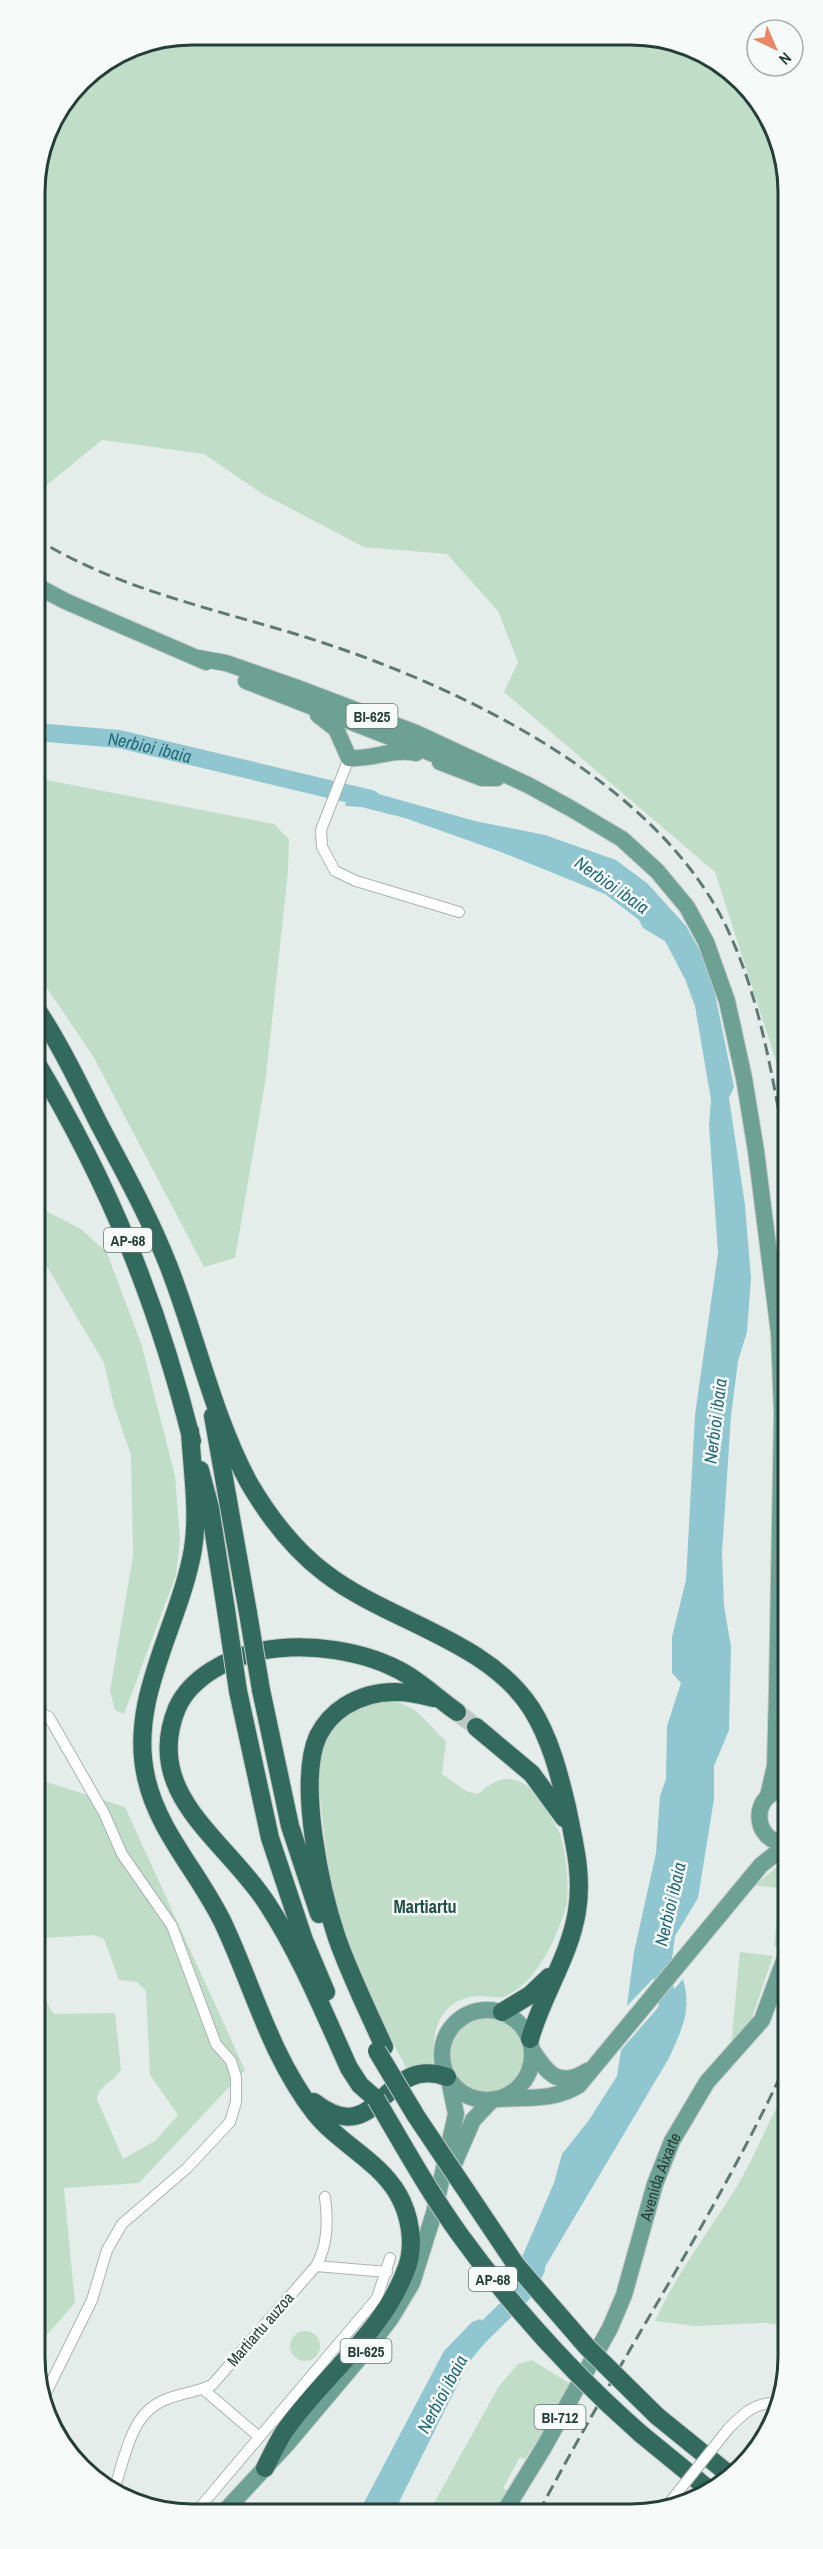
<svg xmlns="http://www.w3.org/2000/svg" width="823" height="2549" font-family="'Archivo Narrow',sans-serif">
  <rect width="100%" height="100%" fill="#e5edea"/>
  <path fill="#bfddc7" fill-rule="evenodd" d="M192,35L662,38L743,81L786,161L787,1095L715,872L504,692L518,662L498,611L447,554L364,547L261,493L204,454L102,440L42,489L35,482V182L47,131L61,114L81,80L132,46Z
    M36,778L274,824L289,839L288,871L266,1077L235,1258L204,1267L93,1056L36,972Z
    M36,1206L81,1229L107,1253L142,1346L175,1476L180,1540L176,1575L124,1714L115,1710L110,1691L133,1556L131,1455L114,1406L104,1363L36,1248Z
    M387,1700C420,1706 423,1720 446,1741L442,1774L466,1791L478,1794C510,1764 531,1783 549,1814C552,1821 557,1827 560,1834C566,1854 569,1882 567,1902C565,1913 559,1927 555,1937C544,1960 530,1985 506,1996C500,1999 487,1996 479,1996C438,1999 432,2031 433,2066L422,2065L407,2069L365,1992L331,1892L319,1788L320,1749L332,1723L366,1703Z
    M37,1779L125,1807L245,2070L139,2183L64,2188L75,2303L37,2346ZM94,1935L104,1939L119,1980L137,1982L146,1991L150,2075L178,2115L155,2141L123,2159L97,2099C99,2085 114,2082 121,2070L115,2013L54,2014C39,1995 37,1960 43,1938Z
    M788,1858V1930L778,1947L774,1946L777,1917H782L785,1889L755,1885Z
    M740,1952L773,1956L748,2029L731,2046Z
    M449 2054a38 38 0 1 1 76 0a38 38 0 1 1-76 0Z
    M788,2088V2326L766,2323L696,2326L655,2321C677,2272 711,2229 739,2183C757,2152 769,2118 788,2088Z
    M290 2346a15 15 0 1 1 30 0a15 15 0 1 1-30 0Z
    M532,2360L575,2387L525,2459L520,2457L503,2488L507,2490L494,2512H429L499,2386L518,2364Z"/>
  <path fill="#90c6d0" d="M350,786L475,821L545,835L616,860L648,884L686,926L704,958L714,989L734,1087L729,1098L745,1205L751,1278L747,1332L738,1361L731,1416L722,1553L724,1606L731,1647L729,1730L714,1766V1799L698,1898L675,1936L672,1959L627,2006L634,1952L656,1853L660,1796L666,1779L667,1726L681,1683L672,1673V1637L686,1580L695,1415L718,1253L709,1125L711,1100L695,1006L685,979L665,941L643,928L639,920L605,894L501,852L405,818L361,807L345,806Z
    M683,1979C692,2011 682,2029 669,2058L539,2277L522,2257L554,2183L562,2154L589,2120L617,2076L621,2050Z
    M480,2319L494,2332L469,2362L394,2512H359L444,2351L472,2322Z"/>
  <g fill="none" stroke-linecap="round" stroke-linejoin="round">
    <g stroke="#90c6d0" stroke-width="18">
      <path id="s1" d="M35,732L119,739L371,799"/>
      <path d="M657,1945L668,2006L663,2021"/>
      <path d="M472,2343L522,2294L536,2269"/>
    </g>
    <path stroke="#bfcac6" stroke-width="18" stroke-dasharray="18 9" stroke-linecap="butt" d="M457,1712L476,1727"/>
    <g stroke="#a8b5b1" stroke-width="12">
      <path id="minor" d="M349,758L321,830L322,847L335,871L356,881L459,912
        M43,1714L49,1717L104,1813L122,1854L172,1926L216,2044L231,2061L236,2077V2102L230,2122L187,2168L122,2224L107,2250L92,2300L43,2399
        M316,2266L387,2272
        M203,2389L258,2436
        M729,2428C744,2413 757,2400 780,2404
        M115,2487C126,2454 131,2412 167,2399C182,2393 197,2392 212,2385L316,2266C328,2245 328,2221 325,2197
        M196,2512L377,2298L390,2258"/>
    </g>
    <g stroke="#c2c9c7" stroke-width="18">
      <g id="primary">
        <path d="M35,585L65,601L206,662"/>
        <path d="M198,658L226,663L295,687L416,733L528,785L570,808L622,839L657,871L687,907L706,942L727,1001L744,1078L756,1151L779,1333L782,1413L777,1691L775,1766L768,1796"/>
        <path d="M246,681L454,762"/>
        <path d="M318,715L336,729L349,758C372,760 392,748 416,753"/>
        <path d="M440,762L482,778H497"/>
        <path d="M783,1734L787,1761"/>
        <path d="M787,1790C750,1790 750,1843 788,1844"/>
        <circle cx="487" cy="2055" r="45"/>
        <path d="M532,2050C547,2073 559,2089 587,2071"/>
        <path d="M497,2099C525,2097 555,2101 579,2085L761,1865L788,1844"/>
        <path d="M450,2173L473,2120L492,2100"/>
        <path d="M224,2512L287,2444L367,2349L391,2318L412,2283L434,2213L456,2114L449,2080"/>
        <path id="s2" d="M504,2512L544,2447L610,2328L624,2295L655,2184L672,2141L707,2082L762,2020L788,1950"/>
      </g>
    </g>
    <g stroke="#c2c9c7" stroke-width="20">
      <path id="motorway" d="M36,1008C60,1044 79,1084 98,1122C122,1168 148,1214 167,1262C195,1332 213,1417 249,1483C269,1517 293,1549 325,1573C387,1621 487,1640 531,1708C550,1738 559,1773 567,1807C574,1842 583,1875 577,1911C570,1956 542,1996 530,2039
        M36,1062C110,1185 157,1302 192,1441
        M213,1416L248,1613
        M190,1431C192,1469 199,1512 193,1549C180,1625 128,1698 146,1777C158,1833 202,1876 225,1927C254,1990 271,2056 314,2112C338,2143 377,2159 398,2194C410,2215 415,2244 407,2267C384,2333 322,2376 284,2432C277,2443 271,2456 265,2468
        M200,1470L210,1508L226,1610
        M261,1690L290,1826L319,1914
        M238,1691L270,1838L304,1940L326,1992
        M476,1727L532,1774L564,1818
        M502,2012L530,1995L549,1977
        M384,2047C368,2011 350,1975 337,1938C321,1891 297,1782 318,1736C324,1724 334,1713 345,1706C372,1689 403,1689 433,1698
        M376,2099L360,2085L349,2068C324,2013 301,1956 268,1905C228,1841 141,1795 177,1708C191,1677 228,1658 260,1651C307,1642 365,1650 406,1674C424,1685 440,1700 457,1712
        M314,2102C380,2153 382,2053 447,2077
        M657,2416L731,2476
        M641,2434L712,2492"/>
    </g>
    <use href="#minor" stroke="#fff" stroke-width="10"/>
    <use href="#primary" stroke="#6ca193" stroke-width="16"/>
    <use href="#motorway" stroke="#326a5e" stroke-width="18"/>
    <path stroke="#5f7a73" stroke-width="3" stroke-dasharray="12 6" stroke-linecap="butt" d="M35,538C117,589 211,608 302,636C456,684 663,781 731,937C762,1006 773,1082 787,1156
      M539,2512C619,2359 716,2216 788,2060"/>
    <g stroke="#a8b5b1" stroke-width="12" stroke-linecap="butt">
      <path id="minor-bridge" d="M666,2507L729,2428"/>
    </g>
    <g stroke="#c2c9c7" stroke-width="20" stroke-linecap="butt">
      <path id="motorway-bridge" d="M226,1610L238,1691
        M248,1613L261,1690
        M377,2051L416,2116L516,2265L587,2347L657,2416
        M376,2099C403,2145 429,2192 460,2235C513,2308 574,2375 641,2434"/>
    </g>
    <use href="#minor-bridge" stroke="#fff" stroke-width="10"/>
    <use href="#motorway-bridge" stroke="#326a5e" stroke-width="18"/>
  </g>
  <g text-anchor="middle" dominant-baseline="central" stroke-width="5" stroke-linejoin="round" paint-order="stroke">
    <g fill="#f6faf8" stroke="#647772" stroke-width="1.5">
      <rect x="346.5" y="704" width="51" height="24" rx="4.5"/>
      <rect x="104" y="1228" width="48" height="24" rx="4.5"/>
      <rect x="469" y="2267" width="48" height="24" rx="4.5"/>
      <rect x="340.5" y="2339" width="51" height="24" rx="4.5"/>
      <rect x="534.5" y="2405" width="51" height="24" rx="4.5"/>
    </g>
    <g font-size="15" font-weight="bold" fill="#253f38">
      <text x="372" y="716">BI-625</text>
      <text x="128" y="1240">AP-68</text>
      <text x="493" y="2279">AP-68</text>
      <text x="366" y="2351">BI-625</text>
      <text x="560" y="2417">BI-712</text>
    </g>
    <g font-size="16" fill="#253f38" stroke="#f6faf8">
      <text stroke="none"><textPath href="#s2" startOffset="372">Avenida Aixarte</textPath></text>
      <text transform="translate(260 2329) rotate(-49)">Martiartu auzoa</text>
    </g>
    <g font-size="18" font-style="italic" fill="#216a79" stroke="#f6faf8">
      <text stroke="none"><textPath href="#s1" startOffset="116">Nerbioi ibaia</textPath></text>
      <text transform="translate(612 885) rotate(35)">Nerbioi ibaia</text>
      <text transform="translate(715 1421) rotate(-83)">Nerbioi ibaia</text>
      <text transform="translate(670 1904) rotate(-77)">Nerbioi ibaia</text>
      <text transform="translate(442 2394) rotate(-62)">Nerbioi ibaia</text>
    </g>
    <g font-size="18" font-weight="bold" fill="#215045" stroke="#f6faf8">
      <text x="425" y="1906">Martiartu</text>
    </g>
  </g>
  <path d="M0 0H823V2549H0ZM192 45H631A147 147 0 0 1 778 192V2357A147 147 0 0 1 631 2504H192A147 147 0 0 1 45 2357V192A147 147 0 0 1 192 45Z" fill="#f6faf8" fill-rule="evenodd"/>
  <path fill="none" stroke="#253f38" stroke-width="3" d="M192 45H631A147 147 0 0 1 778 192V2357A147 147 0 0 1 631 2504H192A147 147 0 0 1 45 2357V192A147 147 0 0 1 192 45Z"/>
  <g transform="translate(775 48) rotate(136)"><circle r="28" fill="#f6faf8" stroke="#a2afab" stroke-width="1.5"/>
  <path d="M0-4.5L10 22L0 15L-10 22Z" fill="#ec8665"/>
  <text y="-9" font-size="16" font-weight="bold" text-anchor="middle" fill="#253f38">N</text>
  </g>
</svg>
